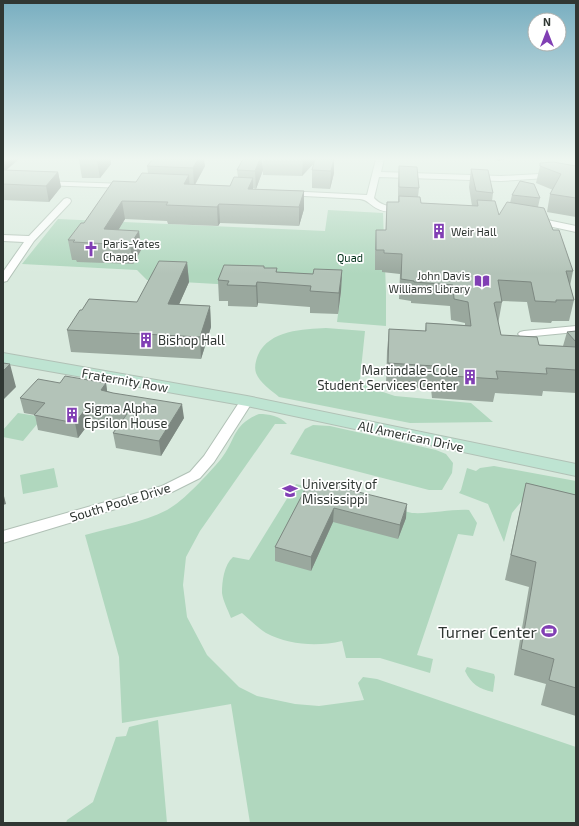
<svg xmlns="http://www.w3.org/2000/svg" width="579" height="826" font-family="'Exo 2',sans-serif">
  <rect width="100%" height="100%" fill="#d9eade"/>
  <path fill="#b0d7be" d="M328,210L383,213L386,292V326L337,322L341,291L147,280L137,270L22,264L58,219L325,231Z
    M326,328L365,331L360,379L377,390L395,396L471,403L493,422L410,423L279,397C272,391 259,382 256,373C254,367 256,360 258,355C269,330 304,329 326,328Z
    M18,413L43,417L23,441L3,437V430Z
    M259,414C269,414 280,416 287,424H275L200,531L186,557L183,585L187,617L207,655L239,687L257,696L295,704L319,706L364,700L358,683L363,677L377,679L576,747V823H250L231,704L122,723L119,657L85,535C112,527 142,523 167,510C184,501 208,474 221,459C236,440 232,425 259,414Z
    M313,425L330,426L436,450L446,454L453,463L452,473L442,490H429L290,454L305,429Z
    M494,466L576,481V514L521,502L512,513L504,542L488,504L459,493L461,490L467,468L476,471L480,468Z
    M54,468L58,487L23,494L20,475Z
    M296,484L412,513C432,514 450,509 469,510L477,523L473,536L458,534L417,655L433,659L430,673L380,658H346L342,641C317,647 289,645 266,633C258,628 250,620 242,613L231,618C228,610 223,601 222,593C222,581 224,565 233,557L249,560Z
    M467,667L494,674L495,677L493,692C479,689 471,684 465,671Z
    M158,720L167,823H66L67,820L93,802L116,737L126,736L129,727Z"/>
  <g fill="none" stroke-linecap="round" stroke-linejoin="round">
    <g stroke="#b1c1b6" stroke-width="2">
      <path id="street" d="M376,159H384L381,172L501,176L576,172V176L501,181L379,177L374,198C384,209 394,205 407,208L408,210L407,212L404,213C395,212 384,213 376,208C369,204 368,200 360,199L286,195L282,193L286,191L367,195Z
        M39,181L126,184L130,186L126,188L42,185H39Z
        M67,198L70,199L71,201L70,203L34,241L7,281L3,282V272L24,242L3,241V235L29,236L64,199Z
        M533,217L576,226V232L530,222L529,220L530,218Z
        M576,326V332L524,337L520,336L518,334L520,332L524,331Z
        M247,397L252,398L253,401L214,462L200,478L172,492L3,543V531L162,486L190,472L204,456L242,398Z"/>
    </g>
    <g stroke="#b1c1b6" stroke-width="2">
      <path id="secondary" d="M3,353L247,396L576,464V476L247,406L3,363Z"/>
    </g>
    <use href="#street" fill="#fff" fill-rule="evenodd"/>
    <use href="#secondary" fill="#bee4d2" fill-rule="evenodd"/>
  </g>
  <path fill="#9aa89e" d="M3,159L7,170L58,172L61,187L49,202L3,200Z
    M81,159H111V164L100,178H82L79,160Z
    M243,159H262L263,170L256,189L253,188V189L304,191V209L299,226L220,223L218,226L168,224L167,221L125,219L118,230L139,231L141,250L133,264L77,262L76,260H72L68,240L84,223L136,182L148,173L147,166H205L195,185L230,186L238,177L237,170Z
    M263,159H334V173L330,189L312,188V170L314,163L302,176L263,175Z
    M492,159H507L498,161Z
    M399,166L419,188L418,197L421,203L472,206L469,187L471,169L493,193L492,201L499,215L510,203L512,195L540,198L538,207L553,230L573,271L570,286L574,300L569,321H552L551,323L531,322L527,302L502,301V302L498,324L501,335L539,345L563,346L567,332L576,331V393L543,391L542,396L495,393L493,402L432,398L431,389L386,386L387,351L389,329L425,331L426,323L465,325V323L451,320L450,306L411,303V301L399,299L400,274L382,272V270H375V249L376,230H386L387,202H398V184Z
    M540,166H576V217L547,212L550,194L553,190L536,183Z
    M187,262L189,282L179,304L210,306L211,327L201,359L71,352L67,330L82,310L137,302Z
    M264,268H277V272L313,274L342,270L341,291L338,314L310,313V307L258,303L257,307L228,306V301H219L218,280Z
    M60,383H106L107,391L184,418L161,456L116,448L113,433L118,427L90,422L78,438L38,430L35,415L24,413L20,398Z
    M310,480L406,518L398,539L333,522L311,571L275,561V547Z
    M526,483L576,495V716L541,705L546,684L514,675L529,587L505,580Z"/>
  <path fill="#7d8881" d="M3,159H19L3,173Z
    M99,159H111V164L100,178L97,161Z
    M198,159H204L205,166L194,186L193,168Z
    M260,159H262L263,170L256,189L255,171Z
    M303,159H318L302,176Z
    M334,159V173L330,189L331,171Z
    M499,159H507L498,161Z
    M58,172L61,187L49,202L46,186Z
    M189,175L190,193L184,184Z
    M253,178V196L248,189Z
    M304,191V209L299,226V207Z
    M122,201L125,219L110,244L104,229Z
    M219,204L220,223L218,226L217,207Z
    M139,231L141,250L133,264L130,245Z
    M187,262L189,282L170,325L168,304Z
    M342,270L341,291L338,314L339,293Z
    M257,282L258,303L257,307L256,286Z
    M210,306L211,327L201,359L200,337Z
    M10,364L16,387L3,400V371Z
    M106,383L108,398L101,390Z
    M182,404L184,418L161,456L159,441Z
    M87,407L90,422L78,438L75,423Z
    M3,492L6,504L3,505Z
    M407,504L406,518L398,539L400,525Z
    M334,508L333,522L311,571V557Z"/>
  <path fill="#b3c3b8" stroke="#7d8881" d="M81,159H99L97,161L79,160Z
    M153,159H198L193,168L147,166Z
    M243,159H260L255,171L237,170Z
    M315,159H334L331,171L312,170Z
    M553,162L576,166V198L550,194L561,174L540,166V163Z
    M399,166L417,167L419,188L399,187Z
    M471,169L488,170L493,193L476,191Z
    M3,170L58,172L46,186L3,184Z
    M142,173L189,175L184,184L230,186L234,177L253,178L248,189L304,191L299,207L219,204L217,207L166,205L168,202L122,201L104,229L139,231L130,245L73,242L75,240H68L81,223H84L113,181L136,182Z
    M520,181L534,184L540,198L512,195Z
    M399,196L420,197L421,203L478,206L477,200L495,201L499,215L507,202L544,208L553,230H559L573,271H566L574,300H556V302L535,301L531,282L498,280L502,302H496L494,303L501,335L537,337L539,345L576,347V370L546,368L547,374L496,371L498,379L435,375L434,366L388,363L389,329L426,331V323L471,326L468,302L454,299L453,285L414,282V281L401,279L402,254L384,253V250H376V230H386L387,202H399Z
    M159,261L187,262L168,304L210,306L200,337L67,330L80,310H82L89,299L137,302Z
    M224,265L264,266V268H277L276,272L313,274L314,269L342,270L339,293L310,291L311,286L257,282L256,286L227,285L229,281L218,280Z
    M576,331V342L567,332Z
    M3,363L10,364L3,371Z
    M65,376L106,383L101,390L113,393L182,404L159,441L113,433L127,414L87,407L75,423L34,415L45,403L20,398L38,379L60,383Z
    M310,480L407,504L400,525L334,508L311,557L275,547Z
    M526,483L576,495V688L549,680L554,659L521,649L536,562L511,555Z"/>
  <linearGradient id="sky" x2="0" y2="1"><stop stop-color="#78aec0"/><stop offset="0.58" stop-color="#eef6f0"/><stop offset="1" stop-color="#eef6f0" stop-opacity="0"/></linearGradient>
  <rect width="579" height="274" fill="url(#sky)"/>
  <defs>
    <g id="building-bare" transform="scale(1.2)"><path d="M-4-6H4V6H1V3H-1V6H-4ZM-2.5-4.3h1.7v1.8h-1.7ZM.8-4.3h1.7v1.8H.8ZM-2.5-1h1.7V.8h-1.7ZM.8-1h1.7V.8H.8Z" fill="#813fb4" stroke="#fff" stroke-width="2.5" paint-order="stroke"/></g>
    <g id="church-bare" transform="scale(1.2)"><path d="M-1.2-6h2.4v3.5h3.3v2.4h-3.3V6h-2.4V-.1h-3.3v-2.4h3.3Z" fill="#813fb4" stroke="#fff" stroke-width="2.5" paint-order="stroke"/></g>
    <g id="library-bare" transform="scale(1.2)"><path d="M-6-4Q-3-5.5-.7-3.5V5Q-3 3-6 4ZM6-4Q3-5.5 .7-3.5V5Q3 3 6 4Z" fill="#813fb4" stroke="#fff" stroke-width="2.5" paint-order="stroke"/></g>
    <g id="university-bare" transform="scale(1.2)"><path d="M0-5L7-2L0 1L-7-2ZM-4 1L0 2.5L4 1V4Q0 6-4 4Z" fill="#813fb4" stroke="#fff" stroke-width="2.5" paint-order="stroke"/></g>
    <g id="stadium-bare" transform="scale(1.2)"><path d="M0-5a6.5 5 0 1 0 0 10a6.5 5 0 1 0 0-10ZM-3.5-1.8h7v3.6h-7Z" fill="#813fb4" stroke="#fff" stroke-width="2.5" paint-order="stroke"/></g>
  </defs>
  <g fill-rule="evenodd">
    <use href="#building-bare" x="439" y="231"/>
    <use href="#church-bare" x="91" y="249"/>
    <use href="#library-bare" x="482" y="281"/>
    <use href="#building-bare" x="146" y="340"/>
    <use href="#building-bare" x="470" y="377"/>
    <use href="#building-bare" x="72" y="415"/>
    <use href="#university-bare" x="290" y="491"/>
    <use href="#stadium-bare" x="549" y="631"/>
  </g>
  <g text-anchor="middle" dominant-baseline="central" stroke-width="3.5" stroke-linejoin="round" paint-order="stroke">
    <g font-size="11" fill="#303733" stroke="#fff" text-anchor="start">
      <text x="451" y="231">Weir Hall</text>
      <text x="103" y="243">Paris-Yates<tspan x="103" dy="13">Chapel</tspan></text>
      <text x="470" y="275" text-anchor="end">John Davis<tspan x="470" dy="13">Williams Library</tspan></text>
    </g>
    <g font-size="11" fill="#04331c" stroke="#fff">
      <text x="350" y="257">Quad</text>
    </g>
    <g font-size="13" fill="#303733" stroke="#fff" text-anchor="start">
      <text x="158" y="340">Bishop Hall</text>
      <text x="458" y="370" text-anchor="end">Martindale-Cole<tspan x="458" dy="15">Student Services Center</tspan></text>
      <text x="84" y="408">Sigma Alpha<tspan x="84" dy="15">Epsilon House</tspan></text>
      <text x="302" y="484">University of<tspan x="302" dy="15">Mississippi</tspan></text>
    </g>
    <g font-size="13" fill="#303733" stroke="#fff">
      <text transform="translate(125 380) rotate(10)">Fraternity Row</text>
      <text transform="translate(411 436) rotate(12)">All American Drive</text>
      <text transform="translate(120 502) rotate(-17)">South Poole Drive</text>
    </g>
    <g font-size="16" fill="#303733" stroke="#fff" text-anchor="end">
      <text x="537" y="631">Turner Center</text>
    </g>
  </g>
  <rect width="579" height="826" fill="none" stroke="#303733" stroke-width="8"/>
  <g transform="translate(547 32)"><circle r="19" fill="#ffffff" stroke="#acafad"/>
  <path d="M0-3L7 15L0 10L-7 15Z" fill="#813fb4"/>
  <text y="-6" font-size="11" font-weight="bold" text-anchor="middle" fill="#303733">N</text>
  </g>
</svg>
